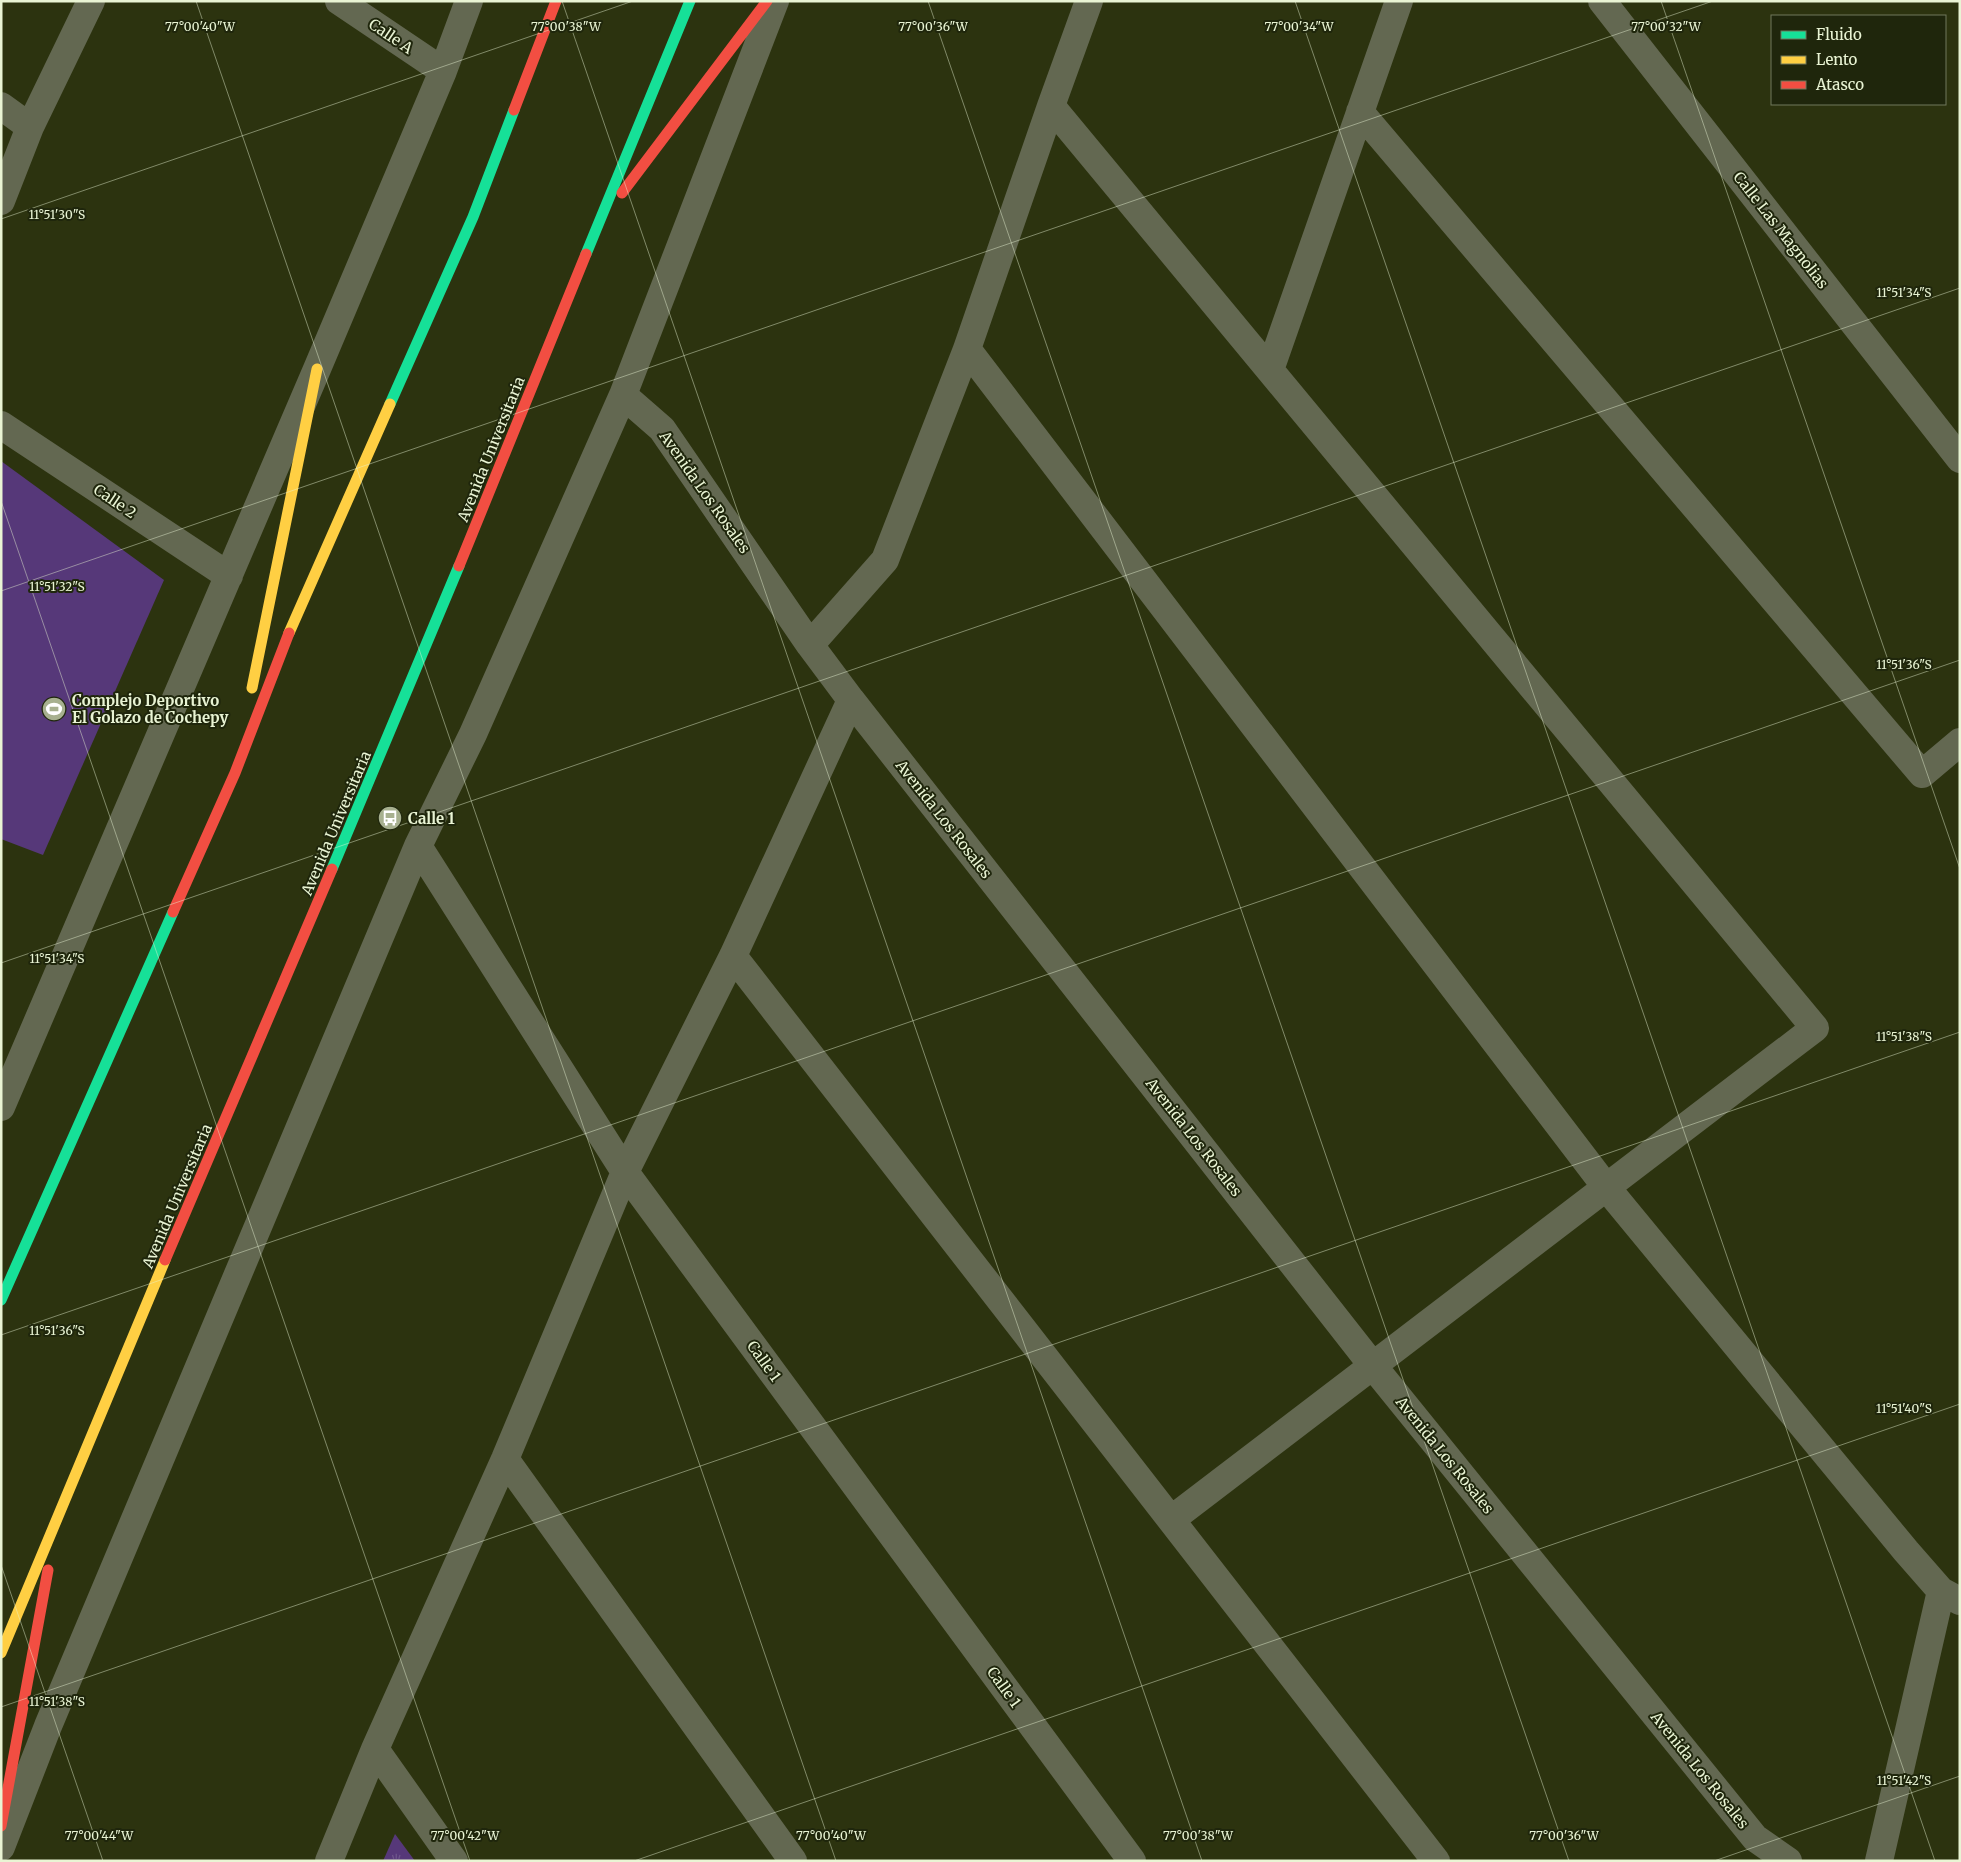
<svg xmlns="http://www.w3.org/2000/svg" width="1961" height="1862" font-family="Merriweather,serif">
  <defs>
    <pattern id="park-tufts" width="24" height="20" patternUnits="userSpaceOnUse" patternTransform="scale(1.25)"><rect width="24" height="20" fill="#563879"/><path d="M3 7l-1-3M5 7V3M7 7l1-3M15 17l-1-3M17 17v-4M19 17l1-3" fill="none" stroke="#6e558b"/></pattern>
  </defs>
  <rect width="100%" height="100%" fill="#2c330f"/>
  <path fill="url(#park-tufts)" d="M395,1834L415,1861H383Z"/>
  <path fill="#563879" d="M1,461L164,580L43,855L1,839Z"/>
  <g fill="none" stroke-linecap="round" stroke-linejoin="round">
    <path stroke="#636851" stroke-width="28" d="M339,1L443,71
      M1602,1L1960,459
      M1,106L30,127
      M1051,106L1815,1028L1172,1519
      M1360,112L1922,774L1960,742
      M1,201L30,127L91,1
      M967,349L1606,1187L1906,1551L1941,1591L1960,1601
      M1270,370L1399,1
      M623,395L662,429L810,645L851,700L1373,1366L1755,1838L1788,1861
      M1,425L229,576
      M810,645L885,560L967,349L1051,106L1089,1
      M418,846L625,1172L1132,1861
      M733,956L1436,1861
      M1,1107L317,369L443,71L469,1
      M505,1459L793,1861
      M375,1749L454,1861
      M1,1847L48,1726L418,846L473,734L623,395L775,1
      M329,1861L375,1749L505,1459L625,1172L733,956L851,700
      M1879,1861L1941,1591"/>
    <path stroke="#16e098" stroke-width="11" d="M586,254L690,1
      M390,404L473,217L514,110
      M332,869L459,566
      M1,1300L173,912"/>
    <path stroke="#ffcf43" stroke-width="11" d="M289,633L390,404
      M252,688L317,369
      M1,1653L165,1260"/>
    <path stroke="#f24e42" stroke-width="11" d="M514,110L556,1
      M622,193L767,1
      M459,566L586,254
      M173,912L235,773L289,633
      M165,1260L332,869
      M1,1826L48,1570"/>
  </g>
  <path fill="none" stroke="#e9f4d4" stroke-width="1" stroke-opacity="0.45" d="M196,1L836,1861M562,1L1202,1861M928,1L1569,1861M1295,1L1935,1861M1661,1L1960,869M1,219L633,1M1,501L470,1861M1,591L1713,1M1,963L1960,288M1,1335L1960,660M1,1565L103,1861M1,1707L1960,1032M634,1861L1960,1404M1714,1861L1960,1776"/>
  <defs>
    <g id="stadium-disc" transform="scale(1.25)"><circle r="9.5" fill="#a7b08f" stroke="#1f260c"/><path d="M0-5a6.5 5 0 1 0 0 10a6.5 5 0 1 0 0-10ZM-3.5-1.8h7v3.6h-7Z" fill="#fff"/></g>
    <g id="bus-disc" transform="scale(1.25)"><circle r="9.5" fill="#a7b08f" stroke="#1f260c"/><path d="M-5-6H5V4H4V6H2V4H-2V6H-4V4H-5ZM-3.5-4V0h7V-4ZM-3.5 1.2v1.5H-2V1.2ZM2 1.2v1.5H3.5V1.2Z" fill="#fff"/></g>
  </defs>
  <g fill-rule="evenodd">
    <use href="#stadium-disc" x="54" y="709"/>
    <use href="#bus-disc" x="390" y="818"/>
  </g>
  <g text-anchor="middle" dominant-baseline="central" stroke-width="4" stroke-linejoin="round" paint-order="stroke">
    <g font-size="15" fill="#e9f4d4" stroke="#1f260c">
      <text transform="translate(391 36) rotate(34)">Calle A</text>
      <text transform="translate(1781 230) rotate(52)">Calle Las Magnolias</text>
      <text transform="translate(491 449) rotate(-68)">Avenida Universitaria</text>
      <text transform="translate(705 492) rotate(55)">Avenida Los Rosales</text>
      <text transform="translate(115 501) rotate(34)">Calle 2</text>
      <text transform="translate(944 819) rotate(52)">Avenida Los Rosales</text>
      <text transform="translate(336 823) rotate(-67)">Avenida Universitaria</text>
      <text transform="translate(1194 1137) rotate(52)">Avenida Los Rosales</text>
      <text transform="translate(177 1196) rotate(-67)">Avenida Universitaria</text>
      <text transform="translate(764 1361) rotate(54)">Calle 1</text>
      <text transform="translate(1445 1455) rotate(51)">Avenida Los Rosales</text>
      <text transform="translate(1004 1687) rotate(54)">Calle 1</text>
      <text transform="translate(1700 1770) rotate(51)">Avenida Los Rosales</text>
    </g>
    <g font-size="15" font-weight="bold" fill="#e9f4d4" stroke="#1f260c" text-anchor="start">
      <text x="72" y="700">Complejo Deportivo<tspan x="72" dy="17">El Golazo de Cochepy</tspan></text>
      <text x="408" y="818">Calle 1</text>
    </g>
  </g>
  <g font-size="12" text-anchor="middle" fill="#e9f4d4" stroke="#1f260c" stroke-width="4" stroke-linejoin="round" paint-order="stroke">
    <text x="1666" y="31">77°00'32"W</text>
    <text x="200" y="31">77°00'40"W</text>
    <text x="566" y="31">77°00'38"W</text>
    <text x="933" y="31">77°00'36"W</text>
    <text x="1299" y="31">77°00'34"W</text>
    <text x="57" y="219">11°51'30"S</text>
    <text x="1904" y="297">11°51'34"S</text>
    <text x="57" y="591">11°51'32"S</text>
    <text x="1904" y="669">11°51'36"S</text>
    <text x="57" y="963">11°51'34"S</text>
    <text x="1904" y="1041">11°51'38"S</text>
    <text x="57" y="1335">11°51'36"S</text>
    <text x="1904" y="1413">11°51'40"S</text>
    <text x="57" y="1706">11°51'38"S</text>
    <text x="1904" y="1785">11°51'42"S</text>
    <text x="99" y="1840">77°00'44"W</text>
    <text x="465" y="1840">77°00'42"W</text>
    <text x="831" y="1840">77°00'40"W</text>
    <text x="1198" y="1840">77°00'38"W</text>
    <text x="1564" y="1840">77°00'36"W</text>
  </g>
  <rect width="1961" height="1862" fill="none" stroke="#e9f4d4" stroke-width="5"/>
  <rect x="1771" y="15" width="175" height="90" fill="#1f260c" stroke="#70785c"/>
  <rect x="1781" y="31" width="25" height="8" fill="#16e098" stroke="#70785c"/>
  <text x="1816" y="40" font-size="15" fill="#e9f4d4">Fluido</text>
  <rect x="1781" y="56" width="25" height="8" fill="#ffcf43" stroke="#70785c"/>
  <text x="1816" y="65" font-size="15" fill="#e9f4d4">Lento</text>
  <rect x="1781" y="81" width="25" height="8" fill="#f24e42" stroke="#70785c"/>
  <text x="1816" y="90" font-size="15" fill="#e9f4d4">Atasco</text>
</svg>
